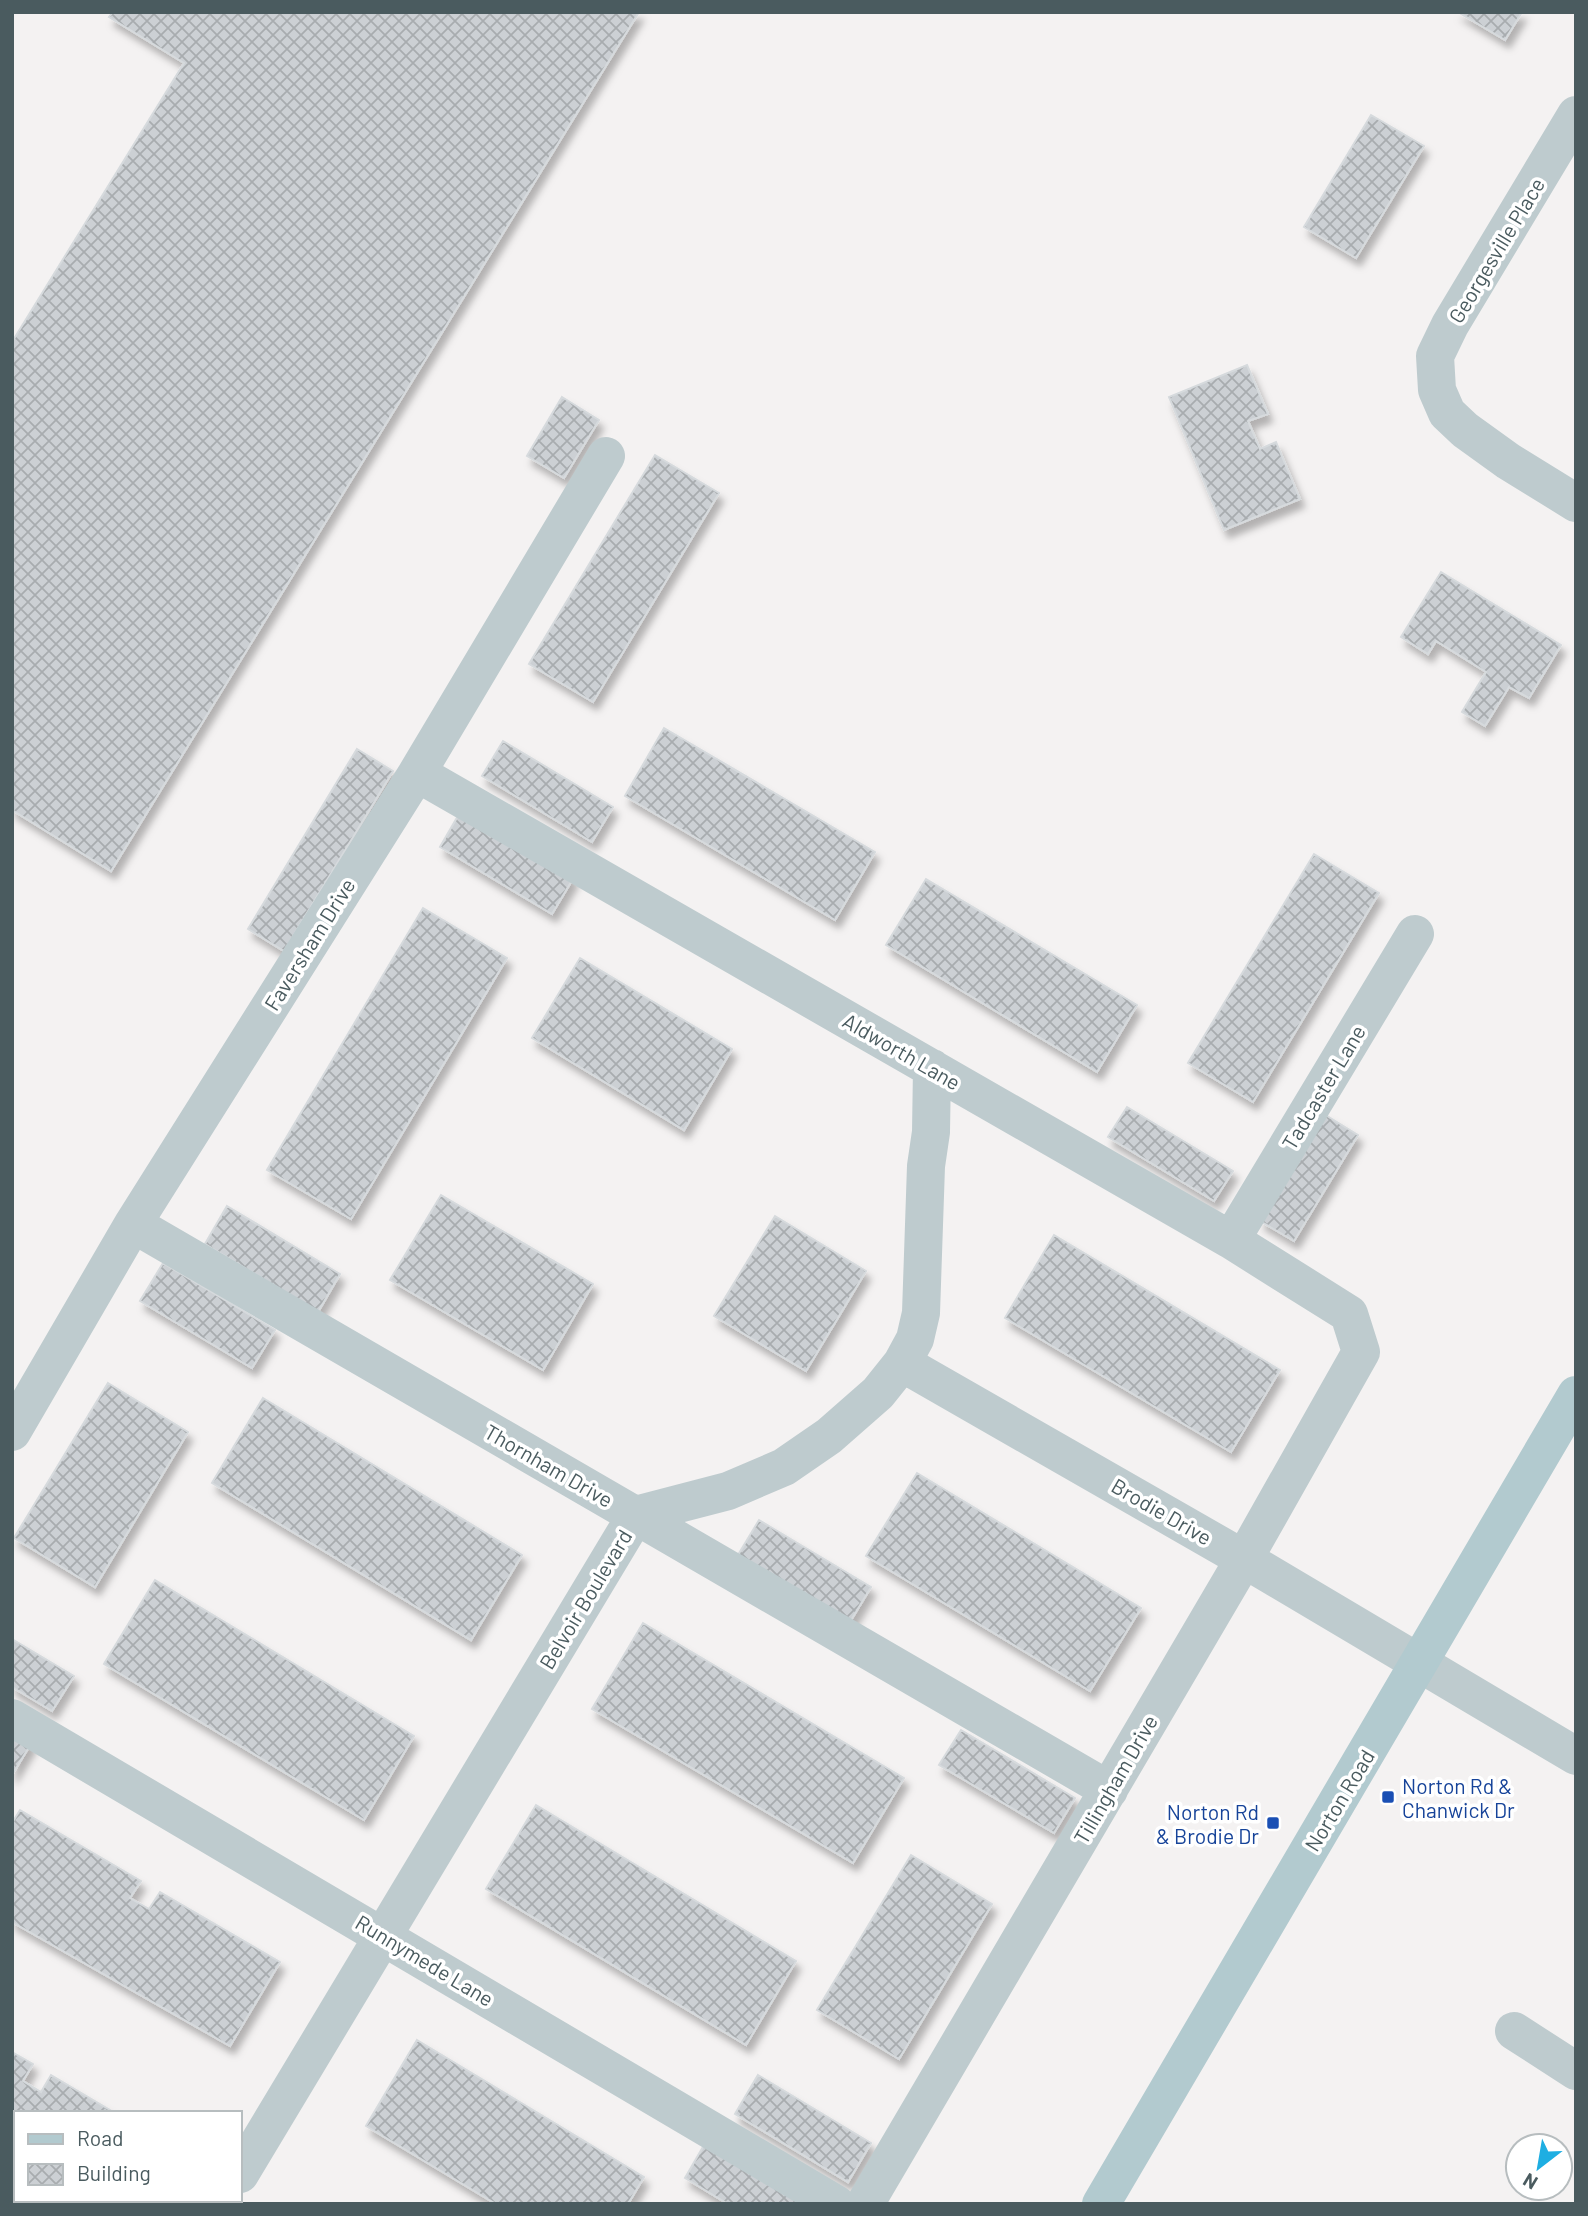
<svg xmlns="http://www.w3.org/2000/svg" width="1588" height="2216" font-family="Barlow,sans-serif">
  <defs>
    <pattern id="building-cross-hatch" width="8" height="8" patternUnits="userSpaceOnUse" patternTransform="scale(1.75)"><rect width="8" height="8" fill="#ccd0d4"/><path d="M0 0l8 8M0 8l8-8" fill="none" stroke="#a8acaf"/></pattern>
    <filter id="shadow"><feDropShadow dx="4.5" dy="8" stdDeviation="3.5" flood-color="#0004"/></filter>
  </defs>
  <rect width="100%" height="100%" fill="#f4f2f2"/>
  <path fill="url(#building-cross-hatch)" stroke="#d6dadd" stroke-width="2" filter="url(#shadow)" d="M113,12H639L111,871L12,810V342L184,63L109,17Z
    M1458,12H1522L1505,40Z
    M1371,115L1424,146L1356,258L1304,227Z
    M1247,365L1268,414L1248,421L1260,449L1276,442L1300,499L1224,530L1169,397Z
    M562,397L599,420L564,478L527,456Z
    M655,455L719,493L593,702L529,664Z
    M1441,572L1561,645L1529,698L1509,687L1485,726L1462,712L1486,672L1436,641L1428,654L1401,637Z
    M664,728L875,852L835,920L625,796Z
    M503,741L613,807L592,842L482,776Z
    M357,749L393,771L284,951L248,929Z
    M462,809L574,877L552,914L440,847Z
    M1314,854L1379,893L1253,1102L1188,1063Z
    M926,879L1137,1005L1097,1072L886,945Z
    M423,908L507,958L351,1219L267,1170Z
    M580,958L732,1049L684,1130L532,1038Z
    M1127,1107L1233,1171L1214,1201L1108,1137Z
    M1324,1114L1358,1135L1294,1241L1260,1221Z
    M441,1195L593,1284L543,1370L390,1280Z
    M227,1206L340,1274L318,1312L205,1244Z
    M775,1216L866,1271L806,1371L714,1316Z
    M1054,1235L1280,1370L1231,1452L1005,1318Z
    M163,1263L275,1330L252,1368L140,1301Z
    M108,1383L188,1432L95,1587L14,1538Z
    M263,1398L522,1555L471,1640L212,1483Z
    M917,1473L1141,1608L1090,1691L866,1556Z
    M759,1520L871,1587L850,1622L738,1555Z
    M155,1580L414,1736L364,1820L104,1664Z
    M643,1623L904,1778L853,1863L592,1709Z
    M12,1639L74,1676L52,1711L12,1687Z
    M12,1730L32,1742L12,1775Z
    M961,1730L1075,1798L1054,1833L939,1765Z
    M536,1805L796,1961L746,2045L486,1889Z
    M20,1810L141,1881L130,1898L149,1909L160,1892L280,1962L230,2046L12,1922V1823Z
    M911,1855L992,1904L899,2059L817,2010Z
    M417,2040L644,2177L628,2204H496L366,2126Z
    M12,2052L33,2064L23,2081L41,2092L51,2075L115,2113H16V2167L12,2165Z
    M758,2075L871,2143L848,2182L735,2114Z
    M707,2140L813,2204H728L685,2178Z
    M73,2200H142L140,2204H79Z"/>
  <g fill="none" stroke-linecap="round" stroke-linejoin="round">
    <path stroke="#becbce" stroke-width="38" d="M1576,115L1450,325L1435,356L1437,390L1447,413L1465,430L1508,461L1576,503
      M417,773L1231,1240L1349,1314L1361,1352L1244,1559L865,2204
      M133,1224L1109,1790
      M1231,1240L1415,934
      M902,1363L1244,1559L1576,1756
      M12,1432L133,1224L417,773L606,456
      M12,1718L836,2204
      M1514,2031L1576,2071
      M240,2174L636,1515L728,1491L784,1467L829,1436L878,1393L902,1363L915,1339L921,1313L926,1166L931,1132L932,1068
      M222,2204L224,2200"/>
    <path stroke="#b2cacf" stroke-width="38" d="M1101,2204L1576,1395"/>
  </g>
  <g fill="#1a4fb4" stroke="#fff" stroke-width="2.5">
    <rect x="1381" y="1790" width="14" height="14" rx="3.5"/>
    <rect x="1266" y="1816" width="14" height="14" rx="3.5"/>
  </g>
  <g text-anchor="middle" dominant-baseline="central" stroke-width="7" stroke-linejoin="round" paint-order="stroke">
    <g font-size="21" fill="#4a5b5f" stroke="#fff">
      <text transform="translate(1496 250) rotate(-59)">Georgesville Place</text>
      <text transform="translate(309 944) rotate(-58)">Faversham Drive</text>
      <text transform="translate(902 1051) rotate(30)">Aldworth Lane</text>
      <text transform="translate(1323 1087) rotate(-59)">Tadcaster Lane</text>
      <text transform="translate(549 1465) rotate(30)">Thornham Drive</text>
      <text transform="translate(1162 1511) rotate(30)">Brodie Drive</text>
      <text transform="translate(585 1599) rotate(-59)">Belvoir Boulevard</text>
      <text transform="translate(1115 1779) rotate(-60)">Tillingham Drive</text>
      <text transform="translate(1339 1800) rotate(-59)">Norton Road</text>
      <text transform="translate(425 1960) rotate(31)">Runnymede Lane</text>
    </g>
    <g font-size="21" fill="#164399" stroke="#fff" text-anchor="start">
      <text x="1402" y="1785">Norton Rd &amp;<tspan x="1402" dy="24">Chanwick Dr</tspan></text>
      <text x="1259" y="1811" text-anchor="end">Norton Rd<tspan x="1259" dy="24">&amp; Brodie Dr</tspan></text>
    </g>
  </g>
  <rect width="1588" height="2216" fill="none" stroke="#4a5b5f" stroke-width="28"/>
  <rect x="14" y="2111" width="228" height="91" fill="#ffffff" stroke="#b7bdbf" stroke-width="2"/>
  <rect x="28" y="2134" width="35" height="10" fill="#b2cacf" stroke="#b7bdbf" stroke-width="2"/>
  <text x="77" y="2146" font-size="21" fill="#4a5b5f">Road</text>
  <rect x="28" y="2164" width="35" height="21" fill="url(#building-cross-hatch)" stroke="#b7bdbf" stroke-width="2"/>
  <text x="77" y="2181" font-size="21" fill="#4a5b5f">Building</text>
  <g transform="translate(1539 2167) rotate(211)"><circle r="33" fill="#ffffff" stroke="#b7bdbf" stroke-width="2"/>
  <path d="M0-5L12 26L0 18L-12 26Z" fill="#1eaee2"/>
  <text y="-10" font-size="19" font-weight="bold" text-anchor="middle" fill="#4a5b5f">N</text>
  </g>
</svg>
